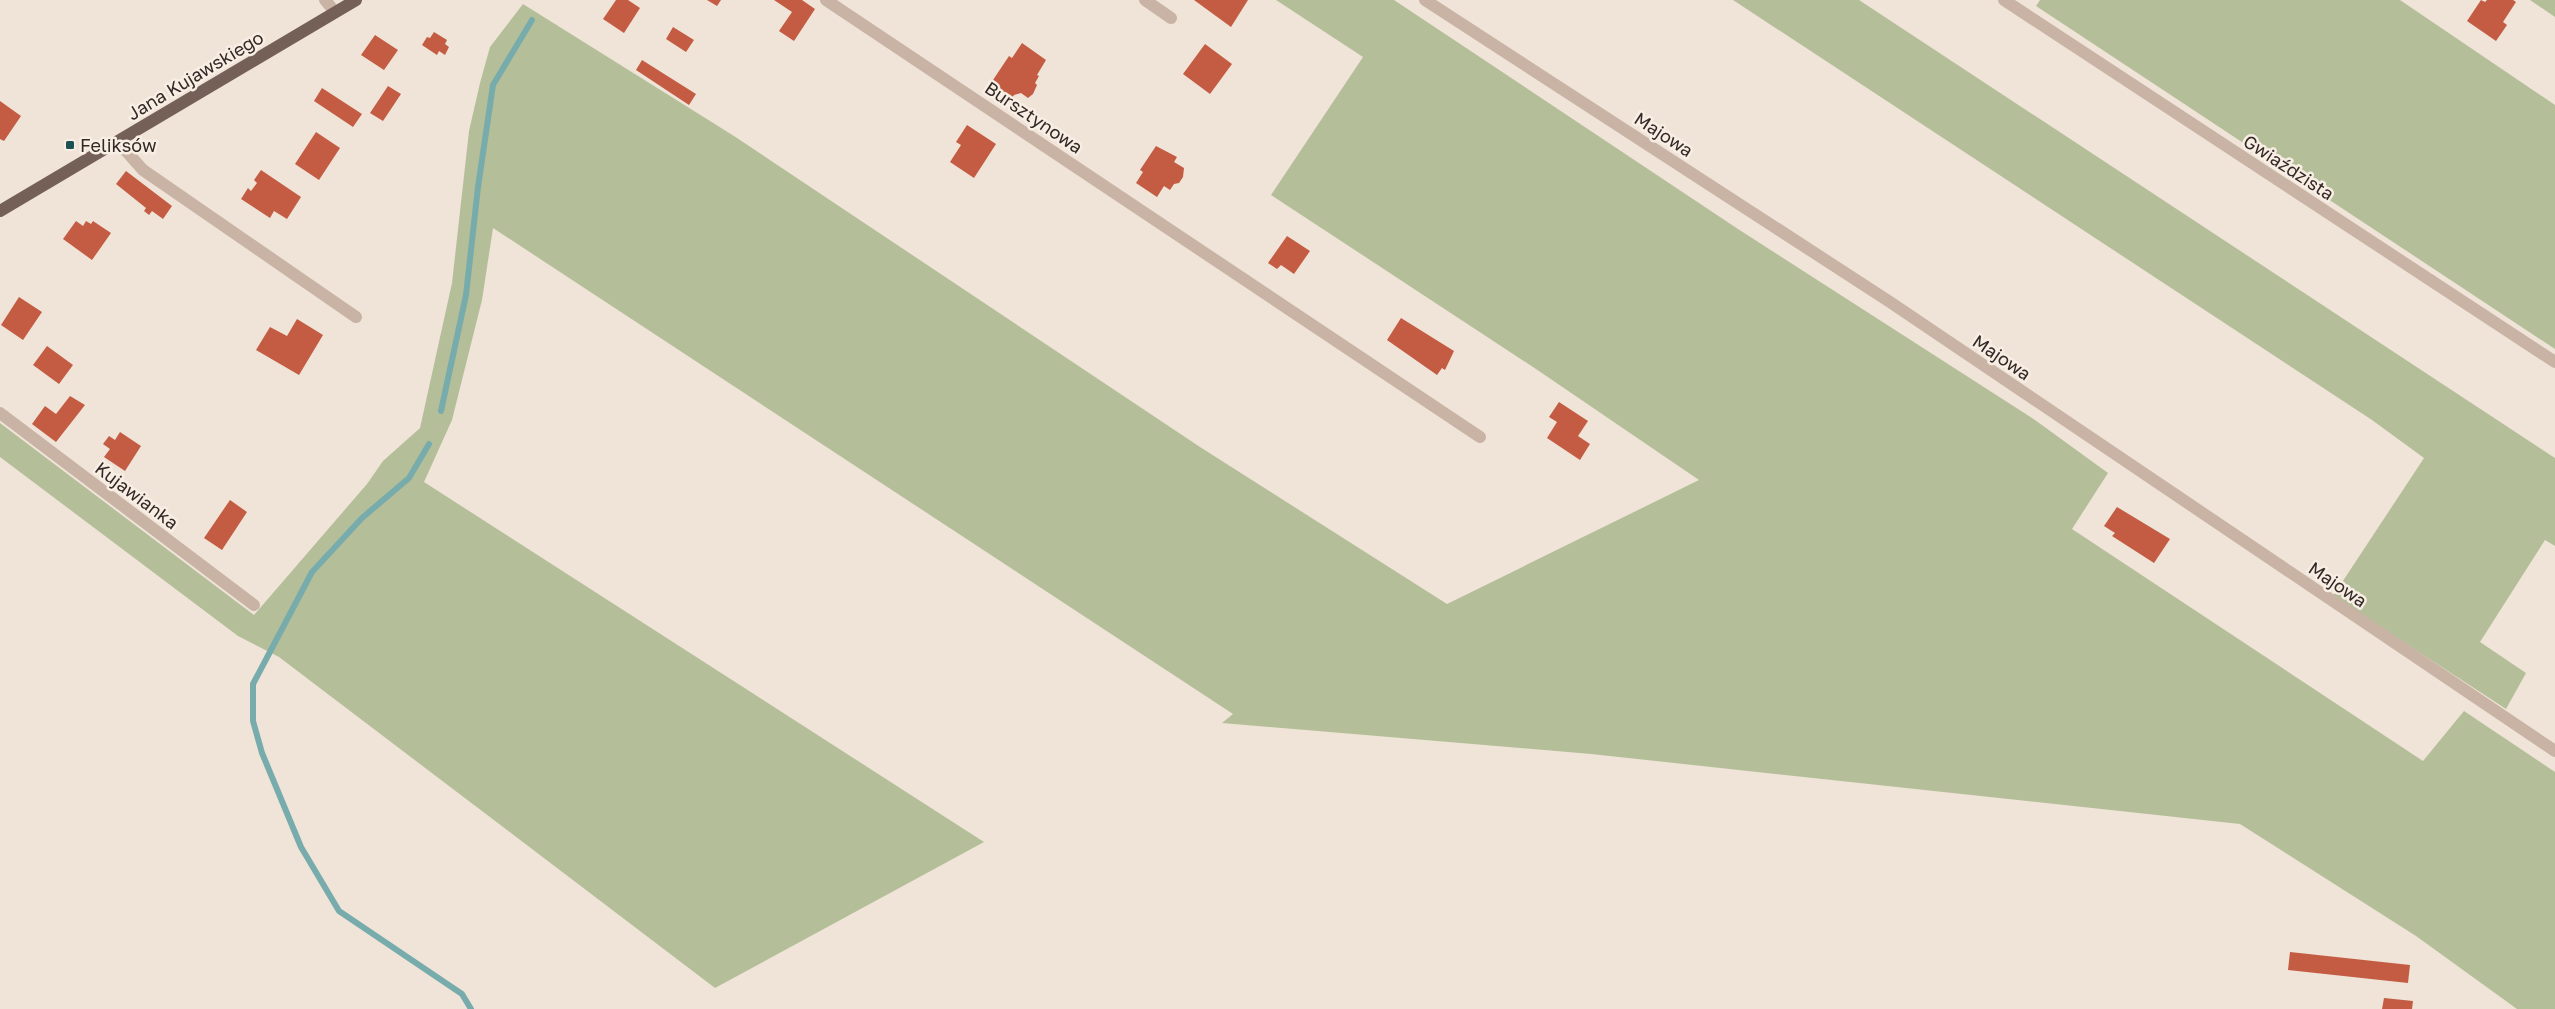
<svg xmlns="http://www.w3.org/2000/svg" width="2555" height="1009" font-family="'Golos Text',sans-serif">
  <rect width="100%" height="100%" fill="#f0e4d8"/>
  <path fill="#b4bf99" d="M1276,0H1394L1738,229L2035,420L2108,473L2072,529L2423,761L2464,711L2555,772V1009H2517L2416,936L2240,824L1591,754L1222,723L1233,714L493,228L482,300L452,420L424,482L984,842L715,988L279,657L238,636L0,457V423L254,615L367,484L383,461L420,428L452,283L469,131L480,83L490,47L523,4L734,136L1200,447L1447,604L1699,480L1533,367L1271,195L1363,57Z
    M1733,0H1859L2555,458V546L2545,540L2480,642L2526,673L2506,709L2333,596L2424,458L2372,420Z
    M2040,0H2400L2555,105V349L2036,6Z
    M2530,0H2555V17Z"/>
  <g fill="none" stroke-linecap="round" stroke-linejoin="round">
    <path stroke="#78acac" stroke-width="6" d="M441,411L466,295L478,187L493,85L532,20
      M429,444L409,478L362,518L312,572L253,684V721L262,753L301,847L339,911L462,994L471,1009"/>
  </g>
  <path fill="#c35c43" d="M616,0H628L640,8L624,33L603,19Z
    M707,0H721L717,6Z
    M774,0H802L815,9L794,41L779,31L792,12Z
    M1194,0H1248L1231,27Z
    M2481,0L2485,2L2487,0H2513L2516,2L2503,22L2507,25L2496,41L2467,21Z
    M673,27L694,40L686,52L666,39Z
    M434,32L447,40L445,44L449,47L445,55L439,51L437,55L422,45L427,37L430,38Z
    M375,35L398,50L384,70L361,55Z
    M1022,43L1046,60L1037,75L1039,76L1035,83L1037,85L1033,94L1028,98L1021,93L1014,95L1011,100L998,92L1000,89L991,83L1009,56L1012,58Z
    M1205,44L1232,64L1210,94L1183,74Z
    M642,60L696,94L689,105L636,70Z
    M388,86L401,94L383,121L370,113Z
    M322,88L362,114L353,127L314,101Z
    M0,101L21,116L4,141L0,139Z
    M967,125L996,144L974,178L950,162L961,145L956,142Z
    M316,132L340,148L319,180L295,164Z
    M1156,146L1177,157L1174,162L1184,168L1183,177L1179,183L1174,184L1170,190L1164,186L1157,197L1136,183L1143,172L1140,170Z
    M261,170L301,197L287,219L274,211L270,218L241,199L248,188L251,191L257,183L254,180Z
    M126,171L172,206L163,219L152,211L149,215L144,211L146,208L116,184Z
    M76,221L83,226L86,221L91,224L93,221L111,233L92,260L63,239Z
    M1287,236L1310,251L1294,274L1281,265L1277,269L1268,263Z
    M19,297L42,312L23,340L1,325Z
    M1401,318L1454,351L1445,370L1442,368L1437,375L1387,340Z
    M297,319L323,335L299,375L256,350L270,327L287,336Z
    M47,346L73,365L59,384L33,365Z
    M70,396L85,405L56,442L32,424L45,406L56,414Z
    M1559,402L1588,421L1578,436L1590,444L1580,460L1547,438L1557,422L1549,417Z
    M120,432L141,446L125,471L104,457L110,449L103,444L109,436L115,440Z
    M230,500L247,512L222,550L204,538Z
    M2117,507L2170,539L2154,563L2112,536L2115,533L2104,526Z
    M2290,952L2410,965L2408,983L2288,970Z
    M2384,998L2413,1001L2412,1009H2382Z"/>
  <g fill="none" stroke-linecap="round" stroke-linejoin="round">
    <path stroke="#c8b3a5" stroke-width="12" d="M325,0L335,12
      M826,0L1480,437
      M1145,0L1171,18
      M1425,0L1890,302L2555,751
      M2004,0L2555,362
      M118,142L143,170L356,317
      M0,413L254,605"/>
    <path stroke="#756057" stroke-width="12" d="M0,211L356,0"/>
  </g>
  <rect fill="#1d5254" stroke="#f8eee4" stroke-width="2" x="65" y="140" width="10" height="10" rx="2.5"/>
  <g text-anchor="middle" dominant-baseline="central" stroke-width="5" stroke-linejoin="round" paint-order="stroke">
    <g font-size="18" fill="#332926" stroke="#f8eee4">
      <text transform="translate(195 75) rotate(-31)">Jana Kujawskiego</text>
      <text transform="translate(1034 117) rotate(34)">Bursztynowa</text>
      <text transform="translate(1664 134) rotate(33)">Majowa</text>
      <text transform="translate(2289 167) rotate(33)">Gwiaździsta</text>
      <text transform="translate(2002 357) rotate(34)">Majowa</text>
      <text transform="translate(137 495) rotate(37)">Kujawianka</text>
      <text transform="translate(2338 584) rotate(34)">Majowa</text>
    </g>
    <g font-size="18" fill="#332926" stroke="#f8eee4" text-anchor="start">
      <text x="80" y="145">Feliksów</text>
    </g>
  </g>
</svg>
